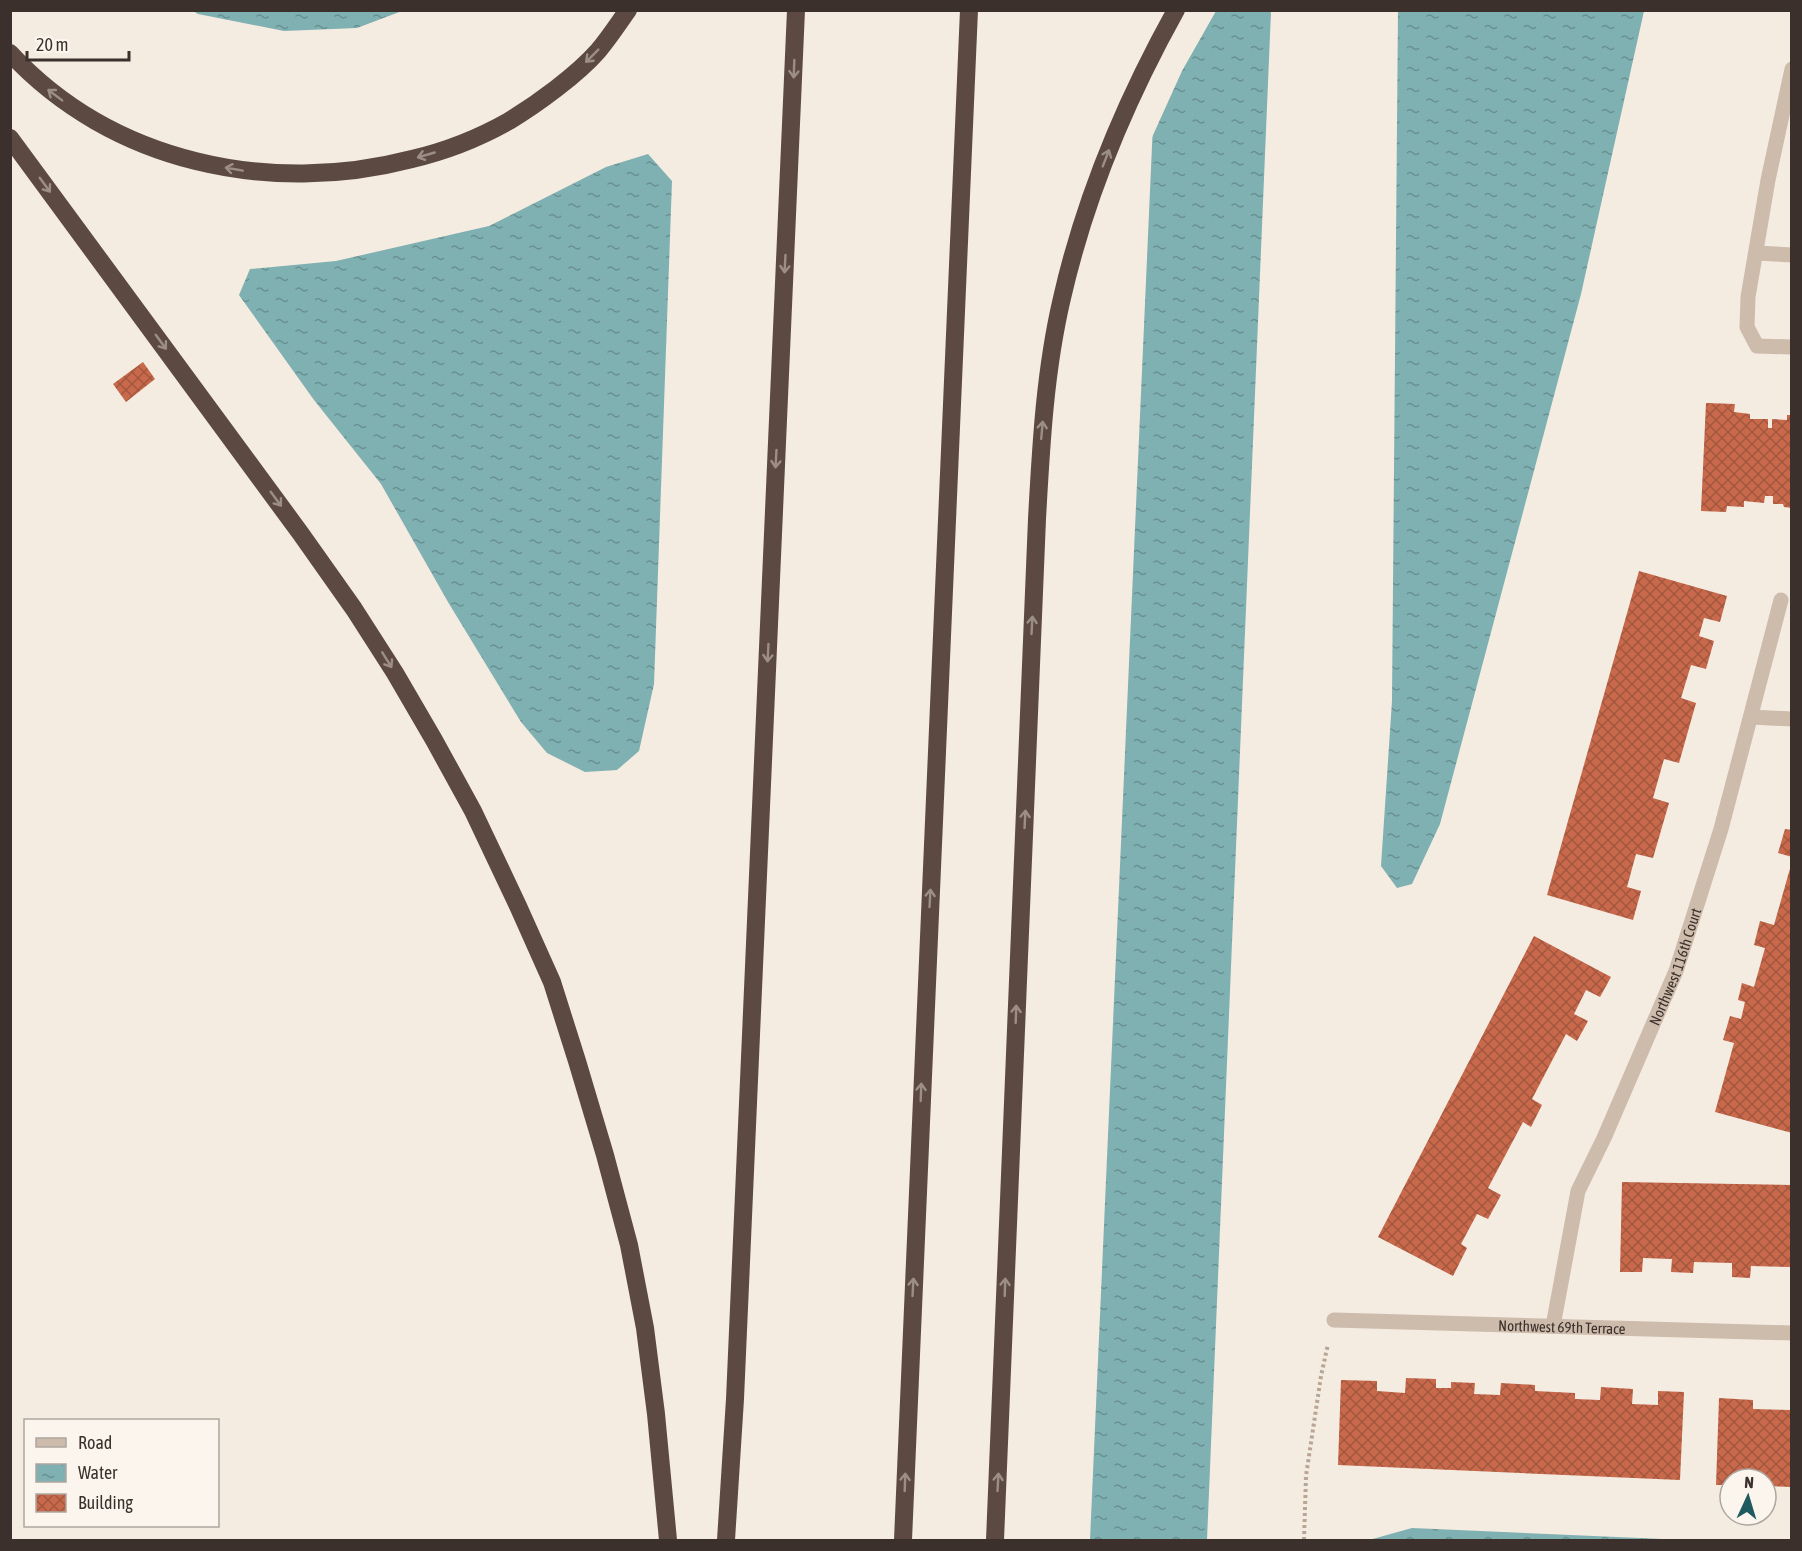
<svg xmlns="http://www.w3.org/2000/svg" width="1802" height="1551" font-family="'Asap Condensed',sans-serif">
  <defs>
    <pattern id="water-ripples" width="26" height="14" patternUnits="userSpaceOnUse" patternTransform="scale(1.5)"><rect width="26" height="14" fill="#7fb0b2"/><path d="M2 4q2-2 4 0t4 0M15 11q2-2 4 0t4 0" fill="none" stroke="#699091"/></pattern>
    <pattern id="building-cross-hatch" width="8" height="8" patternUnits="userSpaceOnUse" patternTransform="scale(1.5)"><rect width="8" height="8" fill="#c8694b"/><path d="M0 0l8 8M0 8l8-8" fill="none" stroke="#a4573f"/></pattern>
  </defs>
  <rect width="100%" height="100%" fill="#f4ebe1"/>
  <path fill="url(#water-ripples)" d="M193,11H402L357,28L284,31L198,14Z
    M1158,11H1271L1207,1540H1090Z
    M1398,11H1644L1581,294L1440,824L1412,884L1397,888L1381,866L1392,701Z
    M648,154L672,181L654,684L639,751L617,770L585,772L547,753L521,722L448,602L381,484L314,400L239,295L250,269L336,261L489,226L606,167Z
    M1412,1528L1686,1540H1369Z"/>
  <path fill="#f4ebe1" d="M1155,10L1216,11L1182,71L1149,144Z"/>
  <path fill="url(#building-cross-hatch)" d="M143,362L155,379L126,402L113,384Z
    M1706,403L1735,404L1734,412L1750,414V419H1768V428H1772V419L1787,420V415H1792V508L1784,507L1783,504H1773V496H1765L1764,503L1744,501V507L1727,506L1726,512L1701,511Z
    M1639,571L1727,596L1720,622L1704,618L1699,636L1714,641L1706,669L1691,665L1681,698L1696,703L1679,763L1664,759L1653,798L1669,803L1653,858L1636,854L1627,887L1641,891L1633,920L1547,895Z
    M1785,829L1792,830V857L1778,853Z
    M1791,865H1792V1133L1715,1112L1734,1043L1723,1040L1730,1016L1741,1019L1745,1002L1738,1000L1742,983L1754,987L1765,948L1754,945L1760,921L1774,925Z
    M1534,936L1611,977L1600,997L1586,990L1574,1014L1588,1021L1577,1041L1566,1034L1532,1099L1542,1105L1531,1127L1523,1122L1488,1188L1501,1195L1488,1219L1477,1214L1461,1244L1467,1248L1453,1276L1378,1237Z
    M1622,1182L1792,1185V1267L1751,1266L1750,1278L1732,1277V1263L1694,1262L1693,1273L1671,1272L1672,1259L1643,1258L1642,1272H1620Z
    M1406,1378L1436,1379V1388H1451V1382L1475,1383L1474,1394L1500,1395L1501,1383L1535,1385V1391L1575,1393V1399L1600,1400L1601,1387L1633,1389L1632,1404L1658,1405V1391L1684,1392L1680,1480L1338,1465L1341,1380L1377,1381V1391L1405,1393Z
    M1719,1398L1753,1400V1409L1792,1410V1487L1766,1486V1479H1730V1485H1716Z"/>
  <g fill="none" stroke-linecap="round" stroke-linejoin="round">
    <path stroke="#b9a596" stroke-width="4" stroke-dasharray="3 3" stroke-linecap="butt" d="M1304,1540L1306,1476L1321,1376L1328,1344"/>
    <g stroke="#cdbbac" stroke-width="15">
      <path d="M1792,69L1768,180L1748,297L1747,327L1757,346L1792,347"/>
      <path d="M1756,253L1792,255"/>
      <path d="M1751,717L1792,719"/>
      <path id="s1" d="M1334,1320L1792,1333"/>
      <path id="s2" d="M1553,1326L1578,1191L1604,1138L1676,971L1721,829L1781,600"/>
    </g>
    <path stroke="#5c4a42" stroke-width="18" d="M10,53C112,163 270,196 412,159C446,151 479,138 509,121C537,104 577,75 598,51C609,38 618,24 628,10
      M10,138L301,534L354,609L395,673L434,740L473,811L518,906L552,982L577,1061L605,1155L629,1245L645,1328L656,1414L668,1540
      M726,1540L735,1399L796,10
      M903,1540L969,10
      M995,1540L1037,519C1041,445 1045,370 1062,298C1085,197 1126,100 1176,10"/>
  </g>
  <defs><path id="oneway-shaft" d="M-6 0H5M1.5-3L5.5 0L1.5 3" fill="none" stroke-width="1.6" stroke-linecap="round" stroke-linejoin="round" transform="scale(1.5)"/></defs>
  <g stroke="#9c8e87">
    <use href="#oneway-shaft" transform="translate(592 56) rotate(135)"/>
    <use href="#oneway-shaft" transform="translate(794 69) rotate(92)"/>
    <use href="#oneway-shaft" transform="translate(55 95) rotate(-143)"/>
    <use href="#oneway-shaft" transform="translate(426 155) rotate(164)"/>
    <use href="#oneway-shaft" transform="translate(1106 158) rotate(-69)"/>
    <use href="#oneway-shaft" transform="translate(234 169) rotate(-170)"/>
    <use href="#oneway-shaft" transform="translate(45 185) rotate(54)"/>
    <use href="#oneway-shaft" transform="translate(785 264) rotate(93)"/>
    <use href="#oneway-shaft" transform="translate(161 342) rotate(54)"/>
    <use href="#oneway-shaft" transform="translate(1042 430) rotate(-85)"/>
    <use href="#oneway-shaft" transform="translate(776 459) rotate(93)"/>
    <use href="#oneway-shaft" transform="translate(276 499) rotate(54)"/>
    <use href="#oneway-shaft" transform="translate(1032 625) rotate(-87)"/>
    <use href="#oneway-shaft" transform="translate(768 653) rotate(93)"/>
    <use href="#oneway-shaft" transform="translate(387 660) rotate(58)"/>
    <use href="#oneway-shaft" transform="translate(1025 819) rotate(-87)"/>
    <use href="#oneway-shaft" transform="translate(930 898) rotate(-87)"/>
    <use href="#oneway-shaft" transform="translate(1016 1014) rotate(-88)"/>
    <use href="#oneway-shaft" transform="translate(921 1092) rotate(-88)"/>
    <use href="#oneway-shaft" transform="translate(913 1287) rotate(-87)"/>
    <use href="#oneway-shaft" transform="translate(1005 1287) rotate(-88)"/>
    <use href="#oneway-shaft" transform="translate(905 1482) rotate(-88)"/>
    <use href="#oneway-shaft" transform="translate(998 1482) rotate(-87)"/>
  </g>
  <g text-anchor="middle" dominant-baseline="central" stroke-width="6" stroke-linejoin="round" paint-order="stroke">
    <g font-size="15" fill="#3b302b" stroke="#fbf5ee">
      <text stroke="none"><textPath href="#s2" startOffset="382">Northwest 116th Court</textPath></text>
      <text stroke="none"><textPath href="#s1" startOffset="228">Northwest 69th Terrace</textPath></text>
    </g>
  </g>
  <rect width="1802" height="1551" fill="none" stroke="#3b302b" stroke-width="24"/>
  <rect x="24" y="1419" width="195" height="108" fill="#fbf5ee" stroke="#aea6a0" stroke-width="1.5"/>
  <rect x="36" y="1438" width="30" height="9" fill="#cdbbac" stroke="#aea6a0" stroke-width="1.5"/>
  <text x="78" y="1449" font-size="18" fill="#3b302b">Road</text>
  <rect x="36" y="1464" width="30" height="18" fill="url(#water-ripples)" stroke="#aea6a0" stroke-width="1.5"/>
  <text x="78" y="1479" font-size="18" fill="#3b302b">Water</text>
  <rect x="36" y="1494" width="30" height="18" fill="url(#building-cross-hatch)" stroke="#aea6a0" stroke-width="1.5"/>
  <text x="78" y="1509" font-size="18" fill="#3b302b">Building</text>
  <g transform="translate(1748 1497) rotate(4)"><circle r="28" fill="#fbf5ee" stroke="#aea6a0" stroke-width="1.5"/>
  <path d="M0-4.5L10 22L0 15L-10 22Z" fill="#1f5a5e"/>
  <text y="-9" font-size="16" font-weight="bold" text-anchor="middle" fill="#3b302b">N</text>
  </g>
  <path d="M27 51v9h102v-9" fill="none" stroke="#3b302b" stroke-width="3"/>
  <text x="36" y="51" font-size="18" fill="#3b302b" stroke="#fbf5ee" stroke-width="4.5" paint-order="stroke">20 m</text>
</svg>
